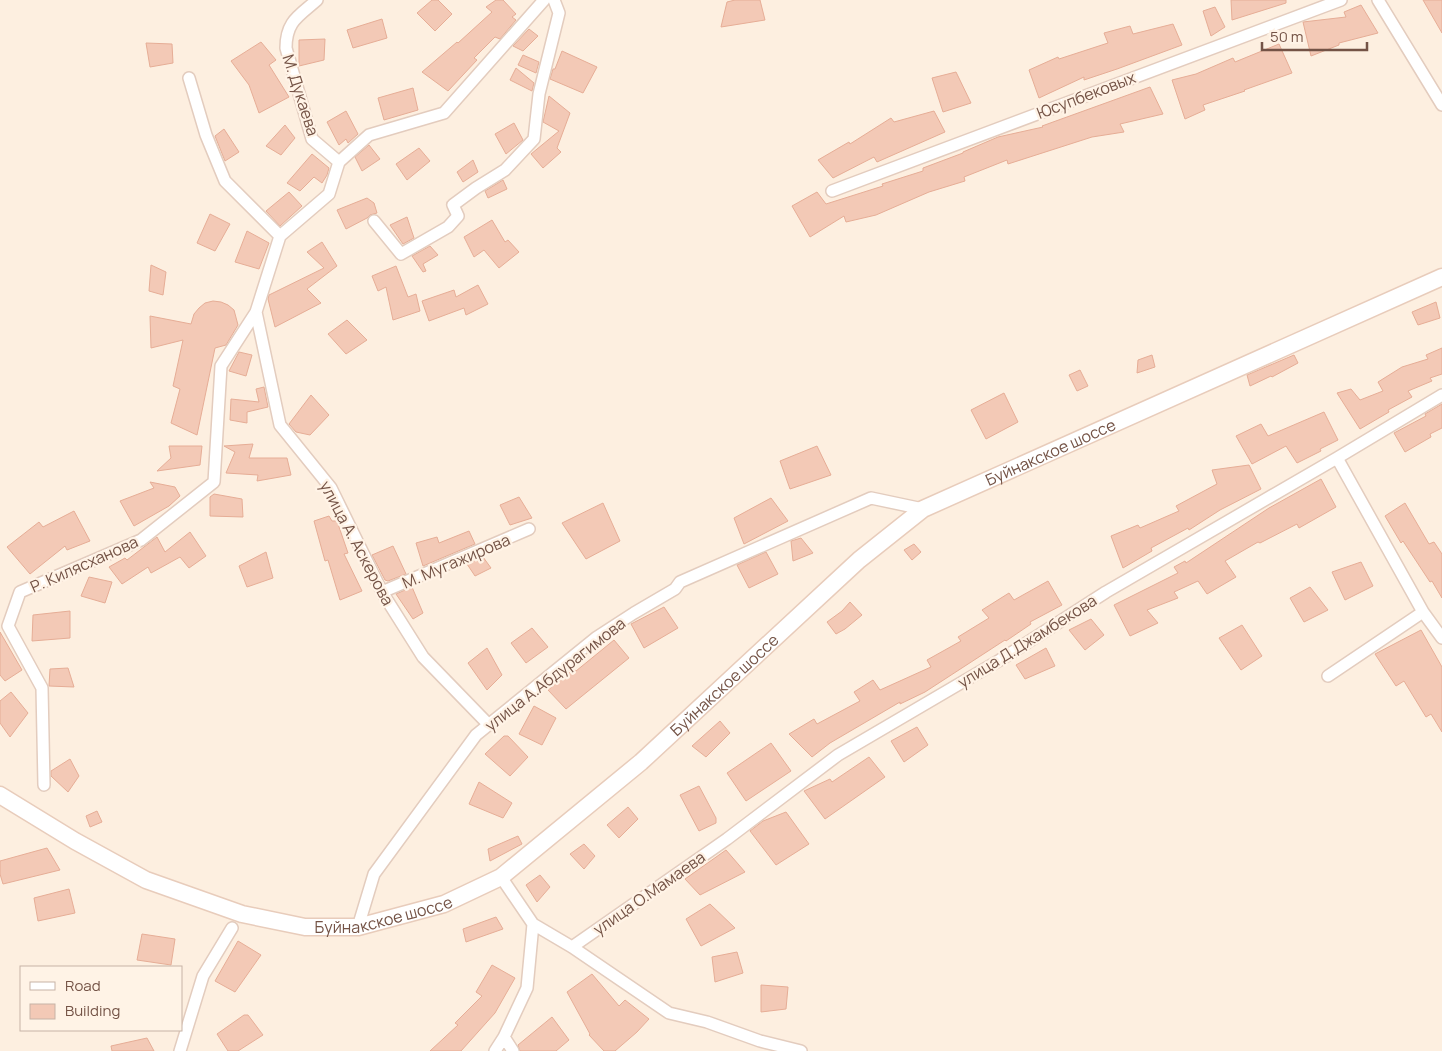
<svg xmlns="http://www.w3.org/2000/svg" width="1442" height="1051" font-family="Manrope,sans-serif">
  <rect width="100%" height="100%" fill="#fdefe0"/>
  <path fill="#f3c9b6" stroke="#e6ad96" d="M432,0H438L452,14L435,31L417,13Z
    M496,0H503L516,14L512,17L516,20L500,39L495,37L474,58L477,60L448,91L422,72L457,42L458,43L492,12L486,7Z
    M735,0H760L765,20L721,27L727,2Z
    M1231,0H1286V3L1232,20Z
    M1423,0H1442V33Z
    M1361,5L1378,33L1339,43V45L1311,56L1303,22L1346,17L1344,12Z
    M1215,7L1225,27L1211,36L1203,11Z
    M382,19L387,38L353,48L347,30Z
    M1173,24L1182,45L1117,69L1084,80V77L1039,98L1029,70L1058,57L1059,59L1108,43L1104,33L1130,26L1133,34Z
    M529,29L538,36L523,51L513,46Z
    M325,39L324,60L299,66V40Z
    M261,42L276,60L269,65L289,97L259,113L249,85L231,61Z
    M146,43L172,44L173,63L150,67Z
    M1279,44L1292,73L1244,90L1245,91L1203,105L1205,110L1185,119L1172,80L1196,74L1233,58L1235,62Z
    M562,51L597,67L583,93L550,79L553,69H555Z
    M523,55L539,62L536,73L518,65Z
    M516,68L534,83L532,91L510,80Z
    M956,72L971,103L943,112L932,78Z
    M1150,87L1163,114L1120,124L1124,132L1092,137L1008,164L1007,160L964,177L965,181L929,192L876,215L846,222L844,216L810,237L792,206L817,192L826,204L883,186L882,184L923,171V168L963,153V152L998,137L1043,127L1042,126Z
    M413,88L418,110L384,120L378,98Z
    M549,96L570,113L557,148L561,152L543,168L531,154L559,131L543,122Z
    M346,111L358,134L348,143L346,139L339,145L327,122Z
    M934,111L945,132L877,162L874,157L833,178L818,160L849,142L850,144L891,118L894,122Z
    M514,123L523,140L506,154L495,134Z
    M285,125L295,138L281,155L266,146Z
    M224,129L239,152L225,161L215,136Z
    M369,145L380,159L362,171L355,157Z
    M419,148L430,161L407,180L396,164Z
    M312,154L329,168L327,175L322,183L314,177L300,191L287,183Z
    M473,160L478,172L463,182L457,172Z
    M503,180L507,189L488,198L485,191Z
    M289,192L302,206L280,226L266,211Z
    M367,198L374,203L377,213L370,215L367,218L346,229L337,210Z
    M210,214L230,224L215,251L197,243Z
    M407,217L414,238L403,244L390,225Z
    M492,220L505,242L508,240L519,252L499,268L484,250L474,257L464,237Z
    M247,231L269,243L259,269L235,262Z
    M322,242L337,266L307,289L321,303L275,327L268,299L269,295L324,268L307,252Z
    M430,246L438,255L423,264L426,271L423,272L412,256Z
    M151,265L166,272L163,295L149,291Z
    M396,266L408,297L416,294L420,311L393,320L386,287L378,291L372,276Z
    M478,285L488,304L466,315L464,308L429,321L422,301L454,290L456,297Z
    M213,301L221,302L228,305L234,310L238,325L226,345L215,348L197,435L171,423L180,389L173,386L183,340L151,348L150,316L191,324L194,314L199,308L205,303Z
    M1436,302L1440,318L1418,325L1412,312Z
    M347,320L367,340L346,354L328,334Z
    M1442,348V374L1430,378L1432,381L1408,391L1412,397L1388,410L1389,412L1360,429L1337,393L1351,389L1360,400L1383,391L1378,382L1402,367L1428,359L1426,355Z
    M239,352L252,355L246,376L229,371Z
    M1152,355L1155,367L1137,373L1138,360Z
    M1294,355L1298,363L1272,377L1271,376L1250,386L1247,375Z
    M1080,370L1088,386L1077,391L1069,375Z
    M264,387L268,407L247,412V423L230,420L231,399L259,402L256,389Z
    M1004,393L1018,422L986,439L971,410Z
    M311,395L329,415L310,435L296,432L289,424Z
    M1442,404V428L1430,434L1431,437L1405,452L1394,433L1426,416L1425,414Z
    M1324,412L1338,440L1320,449L1321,451L1297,463L1286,446L1252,464L1236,436L1261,424L1268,436Z
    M253,444L249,458H287L291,475L257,481L258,475L226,473L235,452L224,446Z
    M169,446H202L200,465L157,471L171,458Z
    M817,446L831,475L790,489L780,461Z
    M1249,465L1261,489L1220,510L1189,530L1188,528L1151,548L1152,551L1123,568L1111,536L1138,525L1140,528L1179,511L1176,506L1217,484L1212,470Z
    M1321,479L1336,507L1299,528L1297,524L1260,543L1258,542L1225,561L1236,577L1207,594L1198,581L1174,592L1178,598L1147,610L1158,623L1130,636L1114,605L1178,573L1174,567L1185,561L1186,563L1269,508Z
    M150,482L175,487L180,496L169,506L134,526L120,501L154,488Z
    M214,494L242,499L243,517L210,516V497Z
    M519,497L532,518L510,525L500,505Z
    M771,498L788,521L744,544L734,518Z
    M603,503L620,541L586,559L562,523Z
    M1405,503L1429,544L1434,542L1442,554V598L1432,581L1430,582L1403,541L1401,543L1385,516Z
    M74,511L90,541L67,550L65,546L30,574L7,547L39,522L43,527Z
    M329,516L332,521H337L348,553L344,554L362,591L340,600L328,560L325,561L314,521Z
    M469,531L475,544L423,566L416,543L437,537L439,543Z
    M190,532L206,556L189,568L180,557L151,573L148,567L122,584L109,567L125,558L127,560L157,537L165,552Z
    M801,538L813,553L793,561L791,541Z
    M914,544L921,552L912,560L904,550Z
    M393,546L406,574L388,581L385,580L372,555Z
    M266,552L273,578L247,587L239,566Z
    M766,552L778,574L749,588L737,565Z
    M483,557L491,568L475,576L467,564Z
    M1361,562L1373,586L1345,600L1332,572Z
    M89,577L112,582L105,603L81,596Z
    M1048,581L1062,605L1030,622L1031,624L1006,641L1005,640L925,692L900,704V702L830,743L812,757L789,734L814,719L817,724L860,701L854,692L873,680L880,690L931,667L927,660L961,641L958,637L989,618L982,610L1009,593L1014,600Z
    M412,587L423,613L413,619L396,594Z
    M1310,587L1328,610L1304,622L1290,598Z
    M850,602L862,615L845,629L836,634L827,622L842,611Z
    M664,607L678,628L644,648L631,624Z
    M70,611V638L32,641L33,615Z
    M1091,619L1104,635L1085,650L1069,630Z
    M1242,625L1262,656L1241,670L1219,638Z
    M532,628L548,647L526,663L511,643Z
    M1421,630L1442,667V732L1431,714L1426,717L1404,681L1396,686L1375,654Z
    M0,632L22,670L5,681L0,675Z
    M614,640L629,658L566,709L548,690L574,669L576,671Z
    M487,648L502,675L487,690L468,663Z
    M1046,648L1055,666L1025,679L1016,665Z
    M68,668L74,687L49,686L50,669Z
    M11,692L28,713L10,737L0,723V701Z
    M534,706L556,718L542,745L519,734Z
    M720,721L730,733L706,757L692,746Z
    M917,727L928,745L904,762L891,741Z
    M504,736H508L528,757L510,776L485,754Z
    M771,743L791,771L746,801L727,773Z
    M869,757L885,777L825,819L804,791L830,779L832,782Z
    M70,759L79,776L68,792L51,776V771Z
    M479,782L512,803L503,818L469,804Z
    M699,786L716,818V823L699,831L680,795Z
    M628,807L638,819L619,838L607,825Z
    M97,811L102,822L90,827L86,816Z
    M786,812L809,844L776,865L750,831L763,821Z
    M518,836L522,844L490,861L488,849Z
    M584,844L595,856L584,869L570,854Z
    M47,848L60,870L3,884L0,874V861Z
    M726,850L745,872L700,895L685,879Z
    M540,875L550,887L537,902L526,885Z
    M69,889L75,913L38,921L34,898Z
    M710,904L735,928L701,946L686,919Z
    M496,917L503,929L466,942L463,929Z
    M142,934L175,939L171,965L137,960Z
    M238,941L261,955L235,992L215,981Z
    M737,952L743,973L715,982L712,957Z
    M492,965L515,978L495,1013L461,1051H430L458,1025L455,1023L482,996L476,992Z
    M592,974L619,1006L625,1000L649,1019L637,1032L615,1051H604L589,1035L590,1034L567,992Z
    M761,985L788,987L786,1009L761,1012Z
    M244,1015H248L263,1035L238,1051H228L217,1034Z
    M552,1017L569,1040L556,1051H520L518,1045Z
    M147,1038L154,1051H112L111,1046Z"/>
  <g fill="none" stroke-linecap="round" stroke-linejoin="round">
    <g stroke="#e3ccbe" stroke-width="14">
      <path id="street" d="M317,0C299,16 286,21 286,48L312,139L339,162
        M1378,0L1442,105
        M189,78L206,135L225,181L280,236
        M832,191L1341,0
        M374,221L401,254L448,227L458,216L453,205L476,188L505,170L534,139L539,94L559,13L554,0
        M256,312L280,425L331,488L382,592L423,657L489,725
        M1337,458L1423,612L1442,638
        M382,592L529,529
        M1328,676L1423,612
        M44,785L42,688L8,626L20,592L141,540L214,482L221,366L256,312L280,236L329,194L339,162L369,135L444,113L544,0
        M501,877L533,924L572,947L669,1013L707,1022L760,1041L801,1051
        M358,927L374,874L476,735L597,637L634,613L675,589L680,582L871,498L923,509
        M572,947L727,839L838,755L1000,660L1106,592L1337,458L1442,395
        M504,1037L513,1051
        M180,1051L203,976L232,928
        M495,1051L504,1037L527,988L533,924"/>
    </g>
    <g stroke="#e8ccbb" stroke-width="19">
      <g id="secondary">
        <path id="s1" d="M0,795L75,841L146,880L242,914L305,927H358L444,904L501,877L641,762L859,560L923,509L1442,277"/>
      </g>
    </g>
    <use href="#street" stroke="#fff" stroke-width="11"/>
    <use href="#secondary" stroke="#fff" stroke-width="16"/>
  </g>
  <g text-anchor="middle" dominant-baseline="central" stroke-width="4.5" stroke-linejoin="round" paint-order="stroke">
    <g font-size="16" fill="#745346" stroke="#fff3e6">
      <text transform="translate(301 95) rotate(72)">М. Дукаева</text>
      <text transform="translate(1086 95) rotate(-21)">Юсупбековых</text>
      <text stroke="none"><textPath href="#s1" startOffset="1240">Буйнакское шоссе</textPath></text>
      <text transform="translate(357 543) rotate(62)">улица А. Аскерова</text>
      <text transform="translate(456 561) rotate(-23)">М. Мугажирова</text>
      <text transform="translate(84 564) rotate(-24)">Р. Килясханова</text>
      <text transform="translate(1027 641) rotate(-32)">улица Д.Джамбекова</text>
      <text transform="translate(555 674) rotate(-38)">улица А.Абдурагимова</text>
      <text stroke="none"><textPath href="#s1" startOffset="835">Буйнакское шоссе</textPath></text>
      <text transform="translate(649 893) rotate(-35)">улица О.Мамаева</text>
      <text stroke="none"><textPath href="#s1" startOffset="415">Буйнакское шоссе</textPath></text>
    </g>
  </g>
  <rect x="20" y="966" width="162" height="65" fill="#fff3e6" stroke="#c7b3a6"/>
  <rect x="30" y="982" width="25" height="8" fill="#ffffff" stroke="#c7b3a6"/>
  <text x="65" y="991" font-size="15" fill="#745346">Road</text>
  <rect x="30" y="1004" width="25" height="15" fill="#f3c9b6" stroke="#c7b3a6"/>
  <text x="65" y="1016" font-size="15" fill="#745346">Building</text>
  <path d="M1262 42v8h105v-8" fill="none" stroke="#745346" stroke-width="2.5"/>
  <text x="1270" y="42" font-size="15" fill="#745346" stroke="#fff3e6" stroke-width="4" paint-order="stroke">50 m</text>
</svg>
